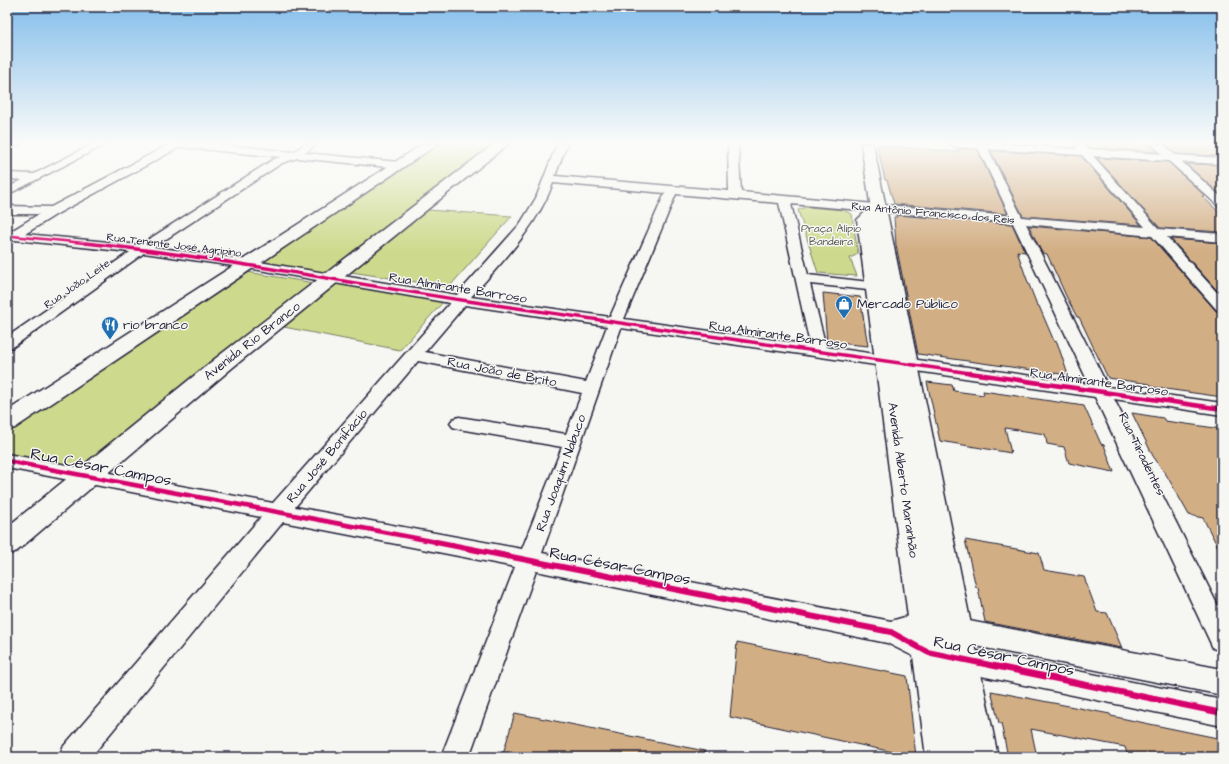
<svg xmlns="http://www.w3.org/2000/svg" width="1229" height="764" font-family="'Architects Daughter',sans-serif">
  <rect width="100%" height="100%" fill="#f6f6f2"/>
  <filter id="ink" filterUnits="userSpaceOnUse"><feTurbulence type="fractalNoise" baseFrequency=".025" numOctaves="2"/><feDisplacementMap in="SourceGraphic" scale="8" xChannelSelector="R" yChannelSelector="G"/><feConvolveMatrix kernelMatrix="1 2 1 2 8 2 1 2 1" color-interpolation-filters="sRGB"/></filter>
  <g filter="url(#ink)">
    <path fill="#cdda8d" stroke="#787e64" d="M438,144H496L327,274L262,263Z
      M806,207L843,210L852,214L858,254L850,258L857,276L818,273L798,210Z
      M427,210L512,216L449,287L351,272Z
      M247,272L314,283L77,475L7,456V433Z
      M337,284L444,301L400,350L284,327Z"/>
    <path fill="#d2ae84" stroke="#22223b" d="M1084,144H1151L1158,152L1089,148Z
      M1166,144H1222V156L1176,154Z
      M877,145L958,152V149H977L1008,214L894,204L887,180H885Z
      M991,151L1081,156L1141,225L1023,216Z
      M1097,158L1168,162L1205,196H1202L1222,215V232L1160,228Z
      M1186,164L1222,165V196Z
      M896,215L1012,224L1025,252L1017,251L1026,277L1037,305L1039,306L1054,341L1057,342L1068,375L918,354L896,245L894,217H897Z
      M1029,226L1151,237L1216,311L1222,312V397L1152,387L1150,384L1108,378L1079,317H1077L1067,298L1047,254L1042,253Z
      M1171,239L1222,243V296Z
      M823,293L860,297L868,346L827,342Z
      M927,382L952,385L954,391L984,395L983,391L1084,406L1101,444L1104,445L1114,472L1069,463L1064,447L1047,444L1045,434L1005,428L1011,453L940,441Z
      M1132,413L1163,418L1165,421L1222,429V555L1203,518L1189,515L1167,476L1153,456Z
      M965,540L1039,553L1044,570L1084,577L1097,612L1107,613L1122,648L985,622L978,588L976,587Z
      M737,642L907,676L916,757L730,717Z
      M991,691L1110,714L1111,716L1222,739V757H1128L1125,747L1031,729L1037,757H1008L1001,723H999Z
      M515,713L705,751L704,757H502Z"/>
    <g fill="none" stroke-linecap="round" stroke-linejoin="round">
      <g stroke="#22223b" stroke-width="3">
        <path id="minor" d="M7,144H21L7,151Z
          M93,144H106L7,195V188L22,180L7,179V173L34,174Z
          M170,144H216L294,152L304,144H316L305,153L399,162L404,165L399,168L297,158L282,163L154,247L248,260L457,295L520,224L536,198L557,144H567L555,176L729,191L728,144H738L741,192L1010,216L978,148L955,147L950,144H1008L1076,149V145L1081,144L1088,149L1162,154L1152,144H1163L1175,155L1222,158V164L1182,162L1222,198V207L1218,206L1169,161L1093,156L1159,229L1222,234V242L1167,237L1222,298V311L1217,310L1152,236L1026,224L1108,387L1222,403V415L1114,399L1222,614V652L1213,648L1095,397L621,328L542,553L891,621L922,612L1222,669V695L920,635L940,645L944,653L940,661L931,665L887,643L536,571L469,757H441L515,567L283,522L91,757H59L63,747L261,517L7,468V454L273,503L450,303L248,268L144,253L13,347L7,349V337L130,252L15,240L7,241L8,233L39,214H7V206L51,207ZM180,147L281,157L274,159L140,245L25,234L57,214ZM988,149L1082,155L1145,227L1022,217ZM553,183L665,193L610,317L471,297C502,262 537,227 553,183ZM676,194L779,203L810,345L624,319ZM791,204L1013,223L1089,384L826,347L810,284L887,292L892,291L894,288L892,285L887,284L808,275ZM465,305L607,326L586,382L425,352ZM418,361L582,393L566,434L459,417L453,419L450,423L453,427L459,429L562,447L522,549L295,507Z
          M957,647L1222,700V726L957,671L948,668L944,659L948,650Z"/>
      </g>
      <g stroke="#22223b" stroke-width="3">
        <path id="secondary" d="M423,144H438L15,428L7,430V411Z
          M494,144H508L232,368L17,551L7,555V527L216,358Z
          M861,144H873L998,757H926L857,220L867,210L871,209Z"/>
      </g>
      <use href="#minor" fill="#f6f6f2" fill-rule="evenodd"/>
      <use href="#secondary" fill="#f6f6f2" fill-rule="evenodd"/>
      <g stroke="#f6f6f2" stroke-width="4">
        <path id="cycleway-far3" d="M12,236L95,244"/>
      </g>
      <g stroke="#f6f6f2" stroke-width="5.5">
        <path id="cycleway-far2" d="M85,243C211,256 336,281 461,300C633,326 805,349 977,374"/>
      </g>
      <g stroke="#f6f6f2" stroke-width="7">
        <path id="cycleway-far1" d="M970,373L1222,409
          M7,461L442,543"/>
      </g>
      <g stroke="#f6f6f2" stroke-width="8">
        <path id="cycleway" d="M436,542L891,632L927,652L1222,713"/>
      </g>
      <use href="#cycleway-far3" stroke="#d6006c" stroke-width="2.5"/>
      <use href="#cycleway-far2" stroke="#d6006c" stroke-width="3.5"/>
      <use href="#cycleway-far1" stroke="#d6006c" stroke-width="4.5"/>
      <use href="#cycleway" stroke="#d6006c" stroke-width="6"/>
    </g>
  </g>
  <linearGradient id="sky" x2="0" y2="1"><stop stop-color="#84beeb"/><stop offset="0.57" stop-color="#fbfbf9"/><stop offset="1" stop-color="#fbfbf9" stop-opacity="0"/></linearGradient>
  <rect width="1229" height="251" fill="url(#sky)"/>
  <defs>
    <g id="shop-pin" transform="scale(0.9)"><path d="M0 17L-7.5 6A9.5 9.5 0 1 1 7.5 6Z" fill="#1f6fb2" stroke="#f6f6f2"/><path d="M-5-2.5h2.3a2.7 3.5 0 0 1 5.4 0H5L5.5 6h-11ZM-1.5-2.5h3a1.5 2.3 0 0 0-3 0Z" fill="#fff"/></g>
    <g id="restaurant-pin" transform="scale(0.9)"><path d="M0 17L-7.5 6A9.5 9.5 0 1 1 7.5 6Z" fill="#1f6fb2" stroke="#f6f6f2"/><path d="M-5-6h1v4h1v-4h1v4h1v-4h1v5L-1.5 .5V6h-2V.5L-5-1ZM5-6V6H3V1.5H1.5Q1.5-4 5-6Z" fill="#fff"/></g>
  </defs>
  <g fill-rule="evenodd">
    <use href="#shop-pin" x="844" y="304"/>
    <use href="#restaurant-pin" x="110" y="325"/>
  </g>
  <g text-anchor="middle" dominant-baseline="central" stroke-width="3" stroke-linejoin="round" paint-order="stroke">
    <g font-size="11" fill="#22223b" stroke="#f6f6f2">
      <text transform="translate(933 213) rotate(5)">Rua Antônio Francisco dos Reis</text>
      <text transform="translate(174 245) rotate(7)">Rua Tenente José Agripino</text>
      <text transform="translate(77 284) rotate(-35)">Rua João Leite</text>
    </g>
    <g font-size="11" fill="#555954" stroke="#f6f6f2">
      <text x="831" y="228">Praça Alípio<tspan x="831" dy="13">Bandeira</tspan></text>
    </g>
    <g font-size="13" fill="#22223b" stroke="#f6f6f2">
      <text transform="translate(458 288) rotate(9)">Rua Almirante Barroso</text>
      <text transform="translate(778 335) rotate(8)">Rua Almirante Barroso</text>
      <text transform="translate(252 341) rotate(-38)">Avenida Rio Branco</text>
      <text transform="translate(502 372) rotate(11)">Rua João de Brito</text>
      <text transform="translate(1099 382) rotate(8)">Rua Almirante Barroso</text>
      <text transform="translate(1142 454) rotate(64)">Rua Tiradentes</text>
      <text transform="translate(327 456) rotate(-50)">Rua José Bonifácio</text>
      <text transform="translate(561 473) rotate(-70)">Rua Joaquim Nabuco</text>
      <text transform="translate(903 480) rotate(82)">Avenida Alberto Maranhão</text>
    </g>
    <g font-size="13" fill="#22223b" stroke="#f6f6f2" text-anchor="start">
      <text x="857" y="304">Mercado Público</text>
      <text x="123" y="325">rio branco</text>
    </g>
    <g font-size="16" fill="#22223b" stroke="#f6f6f2">
      <text transform="translate(101 467) rotate(11)">Rua César Campos</text>
      <text transform="translate(620 566) rotate(11)">Rua César Campos</text>
      <text transform="translate(1004 656) rotate(12)">Rua César Campos</text>
    </g>
  </g>
  <rect width="1229" height="764" fill="none" stroke="#f6f6f2" stroke-width="24"/>
  <rect x="12" y="12" width="1205" height="740" fill="none" stroke="#22223b" stroke-width="1.5" filter="url(#ink)"/>
</svg>
